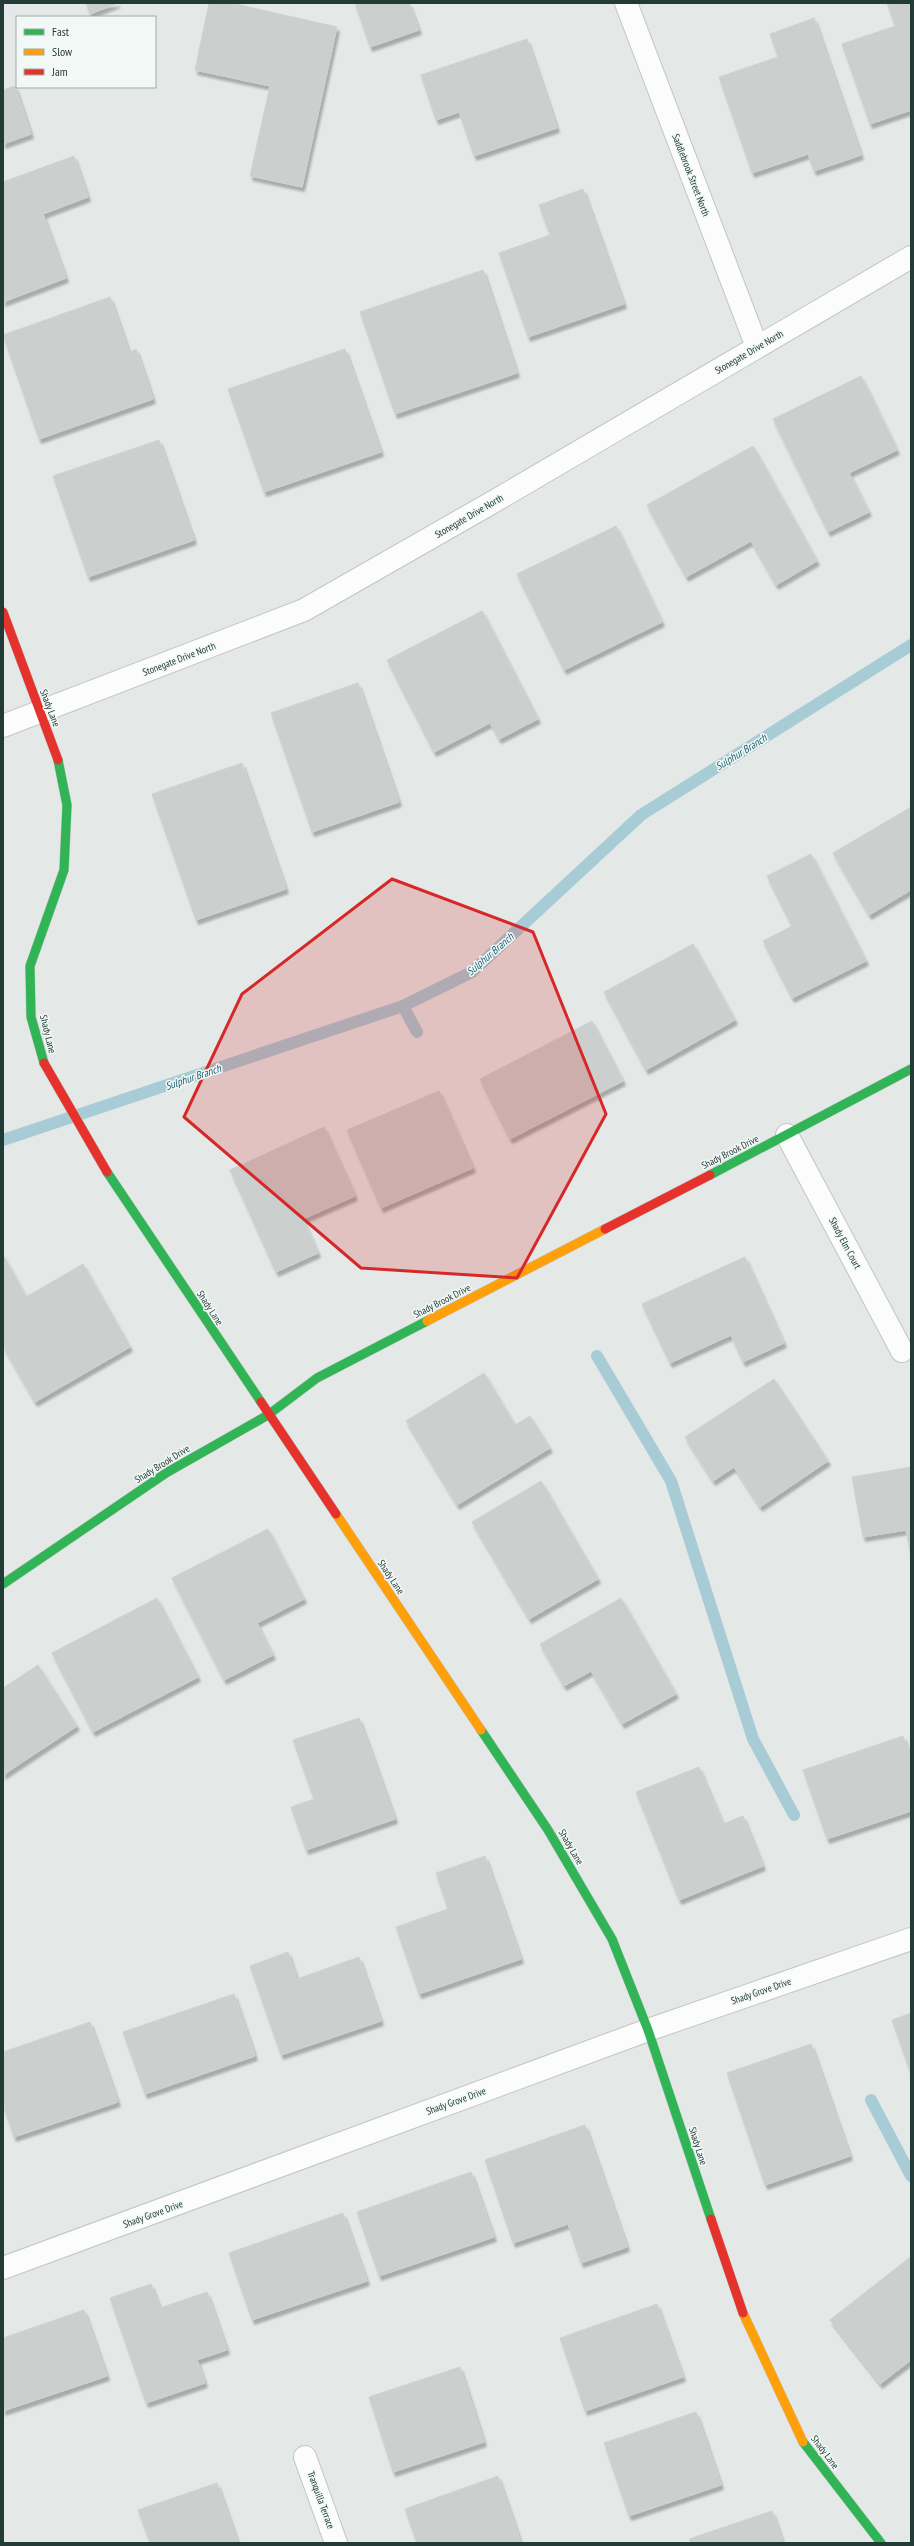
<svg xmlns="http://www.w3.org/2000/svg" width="914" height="2546" font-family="'PT Sans Narrow',sans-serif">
  <defs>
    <filter id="shadow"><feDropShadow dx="2.5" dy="4.5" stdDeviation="1" flood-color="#0004"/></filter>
  </defs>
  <rect width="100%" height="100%" fill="#e4e9e7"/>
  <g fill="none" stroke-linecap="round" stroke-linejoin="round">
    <path stroke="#a7ccd6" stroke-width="12" d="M403,1006L417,1032
      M3,1140L403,1006L472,972L641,815L911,645
      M597,1356L671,1481L753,1739L794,1815
      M871,2100L911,2176"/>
  </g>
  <path fill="#cbd0ce" stroke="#cdd2d0" filter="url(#shadow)" d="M86,3H118L90,14Z
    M209,3H231L337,27L302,187L250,176L270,86L195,70Z
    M355,3H409L419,30L370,47Z
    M887,3H911V110L870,124L842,44L895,26Z
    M814,18L861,155L814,171L808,154L752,173L719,77L778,57L770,34Z
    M527,39L557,128L474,156L459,112L436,120L421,75Z
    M15,86L31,134L3,144V90Z
    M74,156L88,197L43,214L66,278L3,302V182Z
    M583,189L624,304L528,337L499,253L550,235L539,205Z
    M483,270L517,373L395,414L360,312Z
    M110,297L129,352L136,349L153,399L39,439L3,335Z
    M345,349L381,452L264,492L228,389Z
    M861,376L897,450L849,473L869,512L828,532L773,419Z
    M159,440L194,540L88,577L53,476Z
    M753,446L817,561L776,585L751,541L686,577L647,505Z
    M616,526L662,622L564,670L517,574Z
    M482,611L538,719L499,739L490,723L434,752L387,660Z
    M358,683L399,802L312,832L271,713Z
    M242,763L286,889L196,920L152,794Z
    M911,807V890L869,915L833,853Z
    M811,854L866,961L792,998L763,941L792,926L767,876Z
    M693,944L735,1020L646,1070L604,992Z
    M592,1021L623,1081L510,1139L480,1079Z
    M439,1091L473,1168L381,1208L347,1130Z
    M324,1127L355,1196L303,1219L318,1253L276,1272L230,1170Z
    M3,1255L26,1297L83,1264L130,1347L35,1402L3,1346Z
    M745,1257L784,1343L743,1362L731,1335L670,1363L642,1304Z
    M484,1373L515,1425L530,1416L550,1448L457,1505L406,1421Z
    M774,1379L828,1461L760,1507L734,1467L713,1481L685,1437Z
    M911,1467V1557L906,1530L863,1537L852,1477Z
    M541,1481L598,1579L529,1619L472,1522Z
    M268,1529L304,1599L257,1623L273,1655L224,1680L172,1578Z
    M157,1598L198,1677L93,1732L52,1653Z
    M621,1598L676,1694L622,1724L591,1671L564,1686L540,1644Z
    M38,1665L77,1726L3,1775V1688Z
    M359,1718L395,1819L306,1850L291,1807L314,1799L293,1740Z
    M903,1736L911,1759V1811L827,1839L803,1770Z
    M699,1767L723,1824L743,1816L763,1866L679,1900L636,1792Z
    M485,1856L521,1959L419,1994L396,1927L448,1909L436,1873Z
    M288,1952L297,1979L359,1957L381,2021L281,2055L250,1966Z
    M234,1994L255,2056L145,2094L123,2032Z
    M911,2013V2074L892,2020Z
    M90,2022L118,2102L14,2137L3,2105V2052Z
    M811,2044L850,2156L765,2185L727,2073Z
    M585,2125L627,2247L581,2263L568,2224L513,2243L485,2160Z
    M471,2172L494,2237L379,2276L357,2212Z
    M343,2213L367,2281L252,2320L229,2253Z
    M909,2258L911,2261V2360L880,2384L830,2320Z
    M151,2284L160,2308L207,2292L227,2350L197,2360L205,2383L146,2403L110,2298Z
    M657,2304L683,2377L585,2411L560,2338Z
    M84,2310L107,2376L3,2411V2338Z
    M460,2367L484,2442L393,2472L369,2397Z
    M696,2412L721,2485L629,2516L604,2443Z
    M498,2476L521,2543H417L405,2509Z
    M217,2483L238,2543H150L138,2510Z
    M772,2511L783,2543H691L689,2539Z"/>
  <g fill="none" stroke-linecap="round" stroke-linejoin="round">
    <g stroke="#c1c6c4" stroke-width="24">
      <path id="street" d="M626,3L757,347
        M3,726L304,610L493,502L911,257
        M787,1135L902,1351
        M3,2268L648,2030L911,1939
        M305,2457L336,2543"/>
    </g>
    <g stroke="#c0c7c4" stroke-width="10">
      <path id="fast" d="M44,1063L31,1017L30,966L64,870L67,805L58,760
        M107,1172L261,1402
        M710,1175L911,1069
        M3,1584L166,1473L268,1415L317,1378L427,1321
        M481,1730L548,1830L612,1939L648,2030L711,2219
        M803,2442L881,2543"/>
    </g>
    <g stroke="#c0c7c4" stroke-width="10">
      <path id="slow" d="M427,1321L605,1229
        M336,1514L481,1730
        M743,2313L803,2442"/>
    </g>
    <g stroke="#c0c7c4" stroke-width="10">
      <path id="jam" d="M3,612L58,760
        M44,1063L107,1172
        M605,1229L710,1175
        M261,1402L336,1514
        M711,2219L743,2313"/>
    </g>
    <use href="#street" stroke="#fbfcfb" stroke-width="22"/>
    <use href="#fast" stroke="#30b455" stroke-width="9"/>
    <use href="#slow" stroke="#ff9f0a" stroke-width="9"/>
    <use href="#jam" stroke="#e5322d" stroke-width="9"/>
  </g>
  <path fill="#d62828" fill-opacity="0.2" stroke="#d62828" stroke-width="3" stroke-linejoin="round" d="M392,879L533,932L606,1114L517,1278L361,1268L184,1117L242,994Z"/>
  <g text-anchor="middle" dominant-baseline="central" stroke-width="3" stroke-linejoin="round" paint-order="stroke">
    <g font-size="10" fill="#233b36" stroke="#f2f8f6">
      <text transform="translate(691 175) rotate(69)">Saddlebrook Street North</text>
      <text transform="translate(749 352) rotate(-30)">Stonegate Drive North</text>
      <text transform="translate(469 516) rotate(-30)">Stonegate Drive North</text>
      <text transform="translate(179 659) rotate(-21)">Stonegate Drive North</text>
      <text transform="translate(50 708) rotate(69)">Shady Lane</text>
      <text transform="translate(48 1034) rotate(76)">Shady Lane</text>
      <text transform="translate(730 1152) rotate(-27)">Shady Brook Drive</text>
      <text transform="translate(845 1243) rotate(62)">Shady Elm Court</text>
      <text transform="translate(442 1301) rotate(-27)">Shady Brook Drive</text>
      <text transform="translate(210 1308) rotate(57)">Shady Lane</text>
      <text transform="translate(162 1464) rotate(-32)">Shady Brook Drive</text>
      <text transform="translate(391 1577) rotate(56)">Shady Lane</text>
      <text transform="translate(571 1847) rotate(60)">Shady Lane</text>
      <text transform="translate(761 1991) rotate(-19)">Shady Grove Drive</text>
      <text transform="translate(456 2101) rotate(-20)">Shady Grove Drive</text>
      <text transform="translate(698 2146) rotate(72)">Shady Lane</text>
      <text transform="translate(153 2214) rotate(-20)">Shady Grove Drive</text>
      <text transform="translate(825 2452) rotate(53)">Shady Lane</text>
      <text transform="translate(321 2500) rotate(70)">Tranquilla Terrace</text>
    </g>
    <g font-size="11" font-style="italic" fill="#206174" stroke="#f2f8f6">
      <text transform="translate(741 752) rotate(-32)">Sulphur Branch</text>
      <text transform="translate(490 954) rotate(-41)">Sulphur Branch</text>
      <text transform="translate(193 1077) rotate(-19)">Sulphur Branch</text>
    </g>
  </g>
  <rect width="914" height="2546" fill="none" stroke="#233b36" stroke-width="8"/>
  <rect x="16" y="16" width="140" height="72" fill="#f2f8f6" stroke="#9faca9"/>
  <rect x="24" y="29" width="20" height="6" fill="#30b455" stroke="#9faca9"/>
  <text x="52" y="36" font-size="12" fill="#233b36">Fast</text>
  <rect x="24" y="49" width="20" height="6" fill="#ff9f0a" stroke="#9faca9"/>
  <text x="52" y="56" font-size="12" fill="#233b36">Slow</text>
  <rect x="24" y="69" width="20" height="6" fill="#e5322d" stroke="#9faca9"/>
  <text x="52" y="76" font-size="12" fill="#233b36">Jam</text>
</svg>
